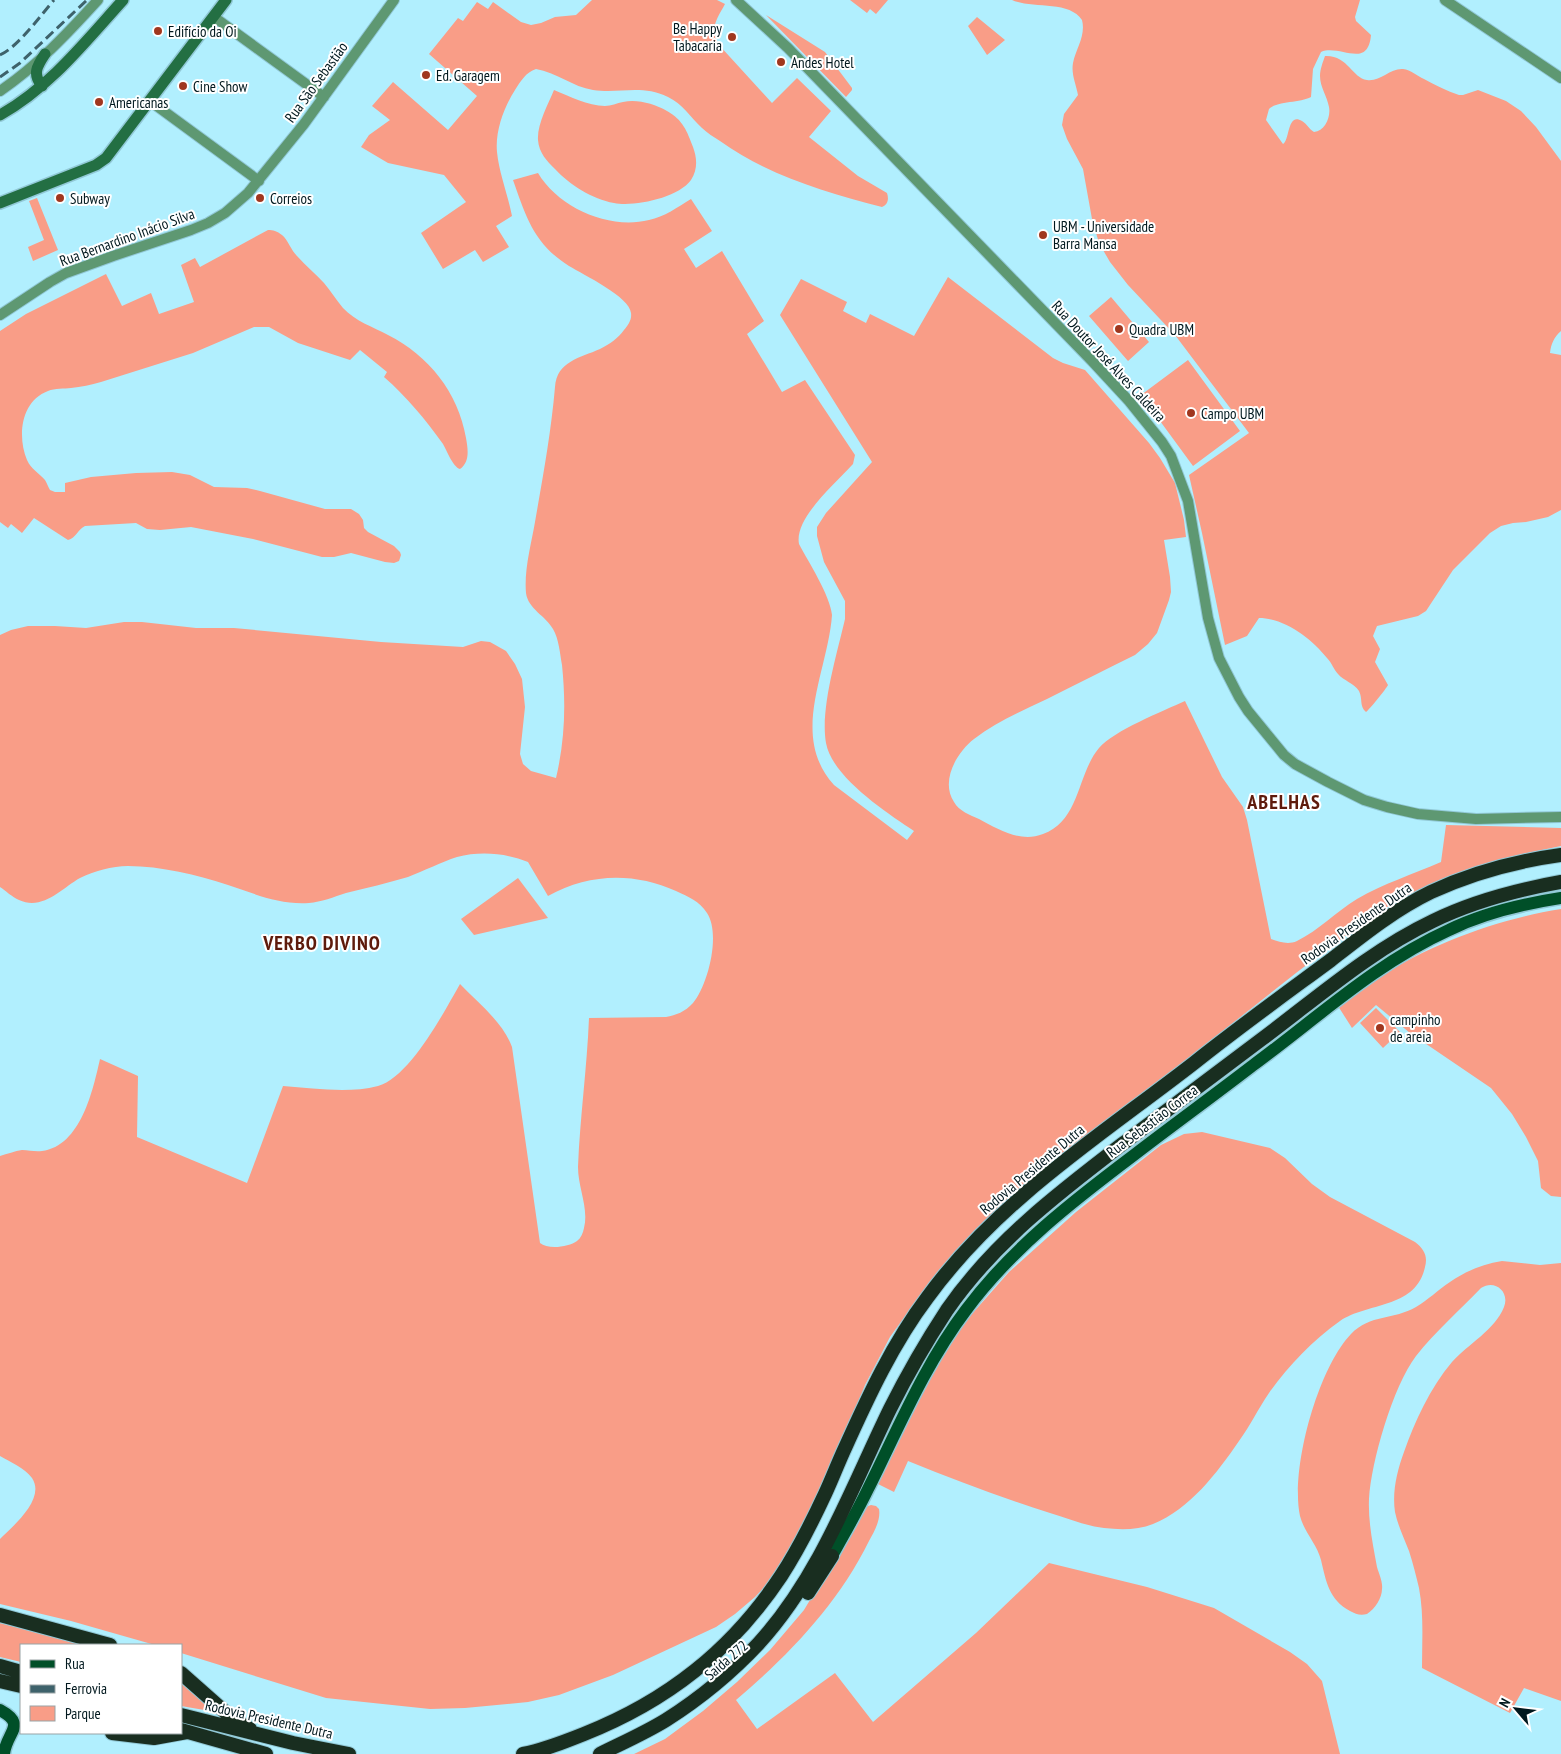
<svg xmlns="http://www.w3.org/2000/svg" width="1561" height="1754" font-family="'PT Sans Narrow',sans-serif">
  <rect width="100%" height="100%" fill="#b1effe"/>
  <path fill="#f99d87" d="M592,0H717L725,4C717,19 709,28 719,45L772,103L797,78L831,111L809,137L858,176L887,193C889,199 888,205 882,207C825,192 769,176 720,141C714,137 707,133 702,128C690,117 683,104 668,97C641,84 620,94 593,90C573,87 556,72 536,69C526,72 520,82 515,90C504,107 495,131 497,152C499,173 508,195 512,216L496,226L509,247L483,262L475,250L443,269L421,233L466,202L444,175L388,163L361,147L369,135L390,120L372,106L393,82L448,130L477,96L429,54L458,18L463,21L477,2L488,9L493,2L521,22L531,25L541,23L555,17L576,15Z
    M850,0H888L876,14L870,9L867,13Z
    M1012,0H1360L1355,17L1356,21L1371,35C1368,70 1340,44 1321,52L1313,69L1311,97C1300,103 1277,101 1269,109L1266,120L1283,144C1290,140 1287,112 1302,121C1307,124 1309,129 1314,132C1325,131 1331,117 1329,107C1327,96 1320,87 1320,76C1320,69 1323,62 1325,56C1348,55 1352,78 1367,80C1380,82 1390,68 1403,69C1411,70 1417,76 1424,79C1435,85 1447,91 1459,95H1463L1478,90L1506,101L1521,111L1536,127L1561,161V331C1554,337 1551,344 1550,353L1561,355V510L1548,517L1526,522L1513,523L1501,526L1490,533L1453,570L1426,611L1418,616L1377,626L1373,636L1380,649L1375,662L1388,685C1386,689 1369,710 1366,712C1359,706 1363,699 1359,691C1354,683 1344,681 1338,674C1334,670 1332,663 1327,658C1312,639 1285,618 1259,618L1247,636L1225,645L1202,533L1189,475L1249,433L1175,335L1128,285L1110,262L1099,243L1092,219L1083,169L1067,139L1062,125L1064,114L1078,95C1076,84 1071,74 1073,63C1076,48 1086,36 1082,20C1069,0 1032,9 1012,0Z
    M766,15L825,52L852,88V90L846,97Z
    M977,17L1005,40L987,55L968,26Z
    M554,90C569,96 588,106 605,106C611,106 617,103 623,102C638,99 654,104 667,111C683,120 687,131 693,147C697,158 698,169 691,180C678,198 634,207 614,203C592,199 570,185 555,169C547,161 539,153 538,140C537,124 548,105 554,90Z
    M538,173C559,208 609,230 649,220C664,217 678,207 691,199L712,231L684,249L696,268L722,251L764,321L747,334L782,392L805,380L855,455L853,464C836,483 794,518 799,544C809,563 830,595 832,615C828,672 789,735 834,785L907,840L914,831C887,813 832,777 826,743C820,709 837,654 845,619V601L824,562L817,536V527L826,513L872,462L780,315L801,279L847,302L843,311L866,323L870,314L914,336L948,277L1053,358L1063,363L1085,370L1149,443L1160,458L1175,483L1184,520L1186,537L1164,540L1170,577L1171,592L1169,600L1157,633L1148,644L1135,655C1106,669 1077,684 1047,699C1022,711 996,722 974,739C957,752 940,781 954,802C959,811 970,815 979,819C998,829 1020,843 1043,834C1080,821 1077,774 1099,748C1113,731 1163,711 1185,701L1222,777L1243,807L1247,820L1271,939C1280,942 1288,945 1297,941C1319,930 1336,912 1357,899C1383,884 1413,874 1441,862L1446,825L1561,828V846L1523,854L1461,873L1399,900L1370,917L1296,973L1181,1064L1059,1156L981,1226L929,1283L890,1337L865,1385L828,1478L810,1517L774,1577L755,1597L735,1614L716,1627L613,1675L559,1695L528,1702L465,1708L430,1709L326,1698L181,1653V1645H155L71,1621L0,1604V1539C13,1526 46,1499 32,1478C25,1468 10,1462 0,1456V1156C7,1154 15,1151 22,1150C29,1150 35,1152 42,1151C81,1146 93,1090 100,1059L138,1076L137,1137L247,1183L283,1086C314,1088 347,1094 378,1086C410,1077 444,1012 460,984C478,1003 503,1022 512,1047L540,1243C548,1250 569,1247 577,1241C581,1238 583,1233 584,1228C589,1208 578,1188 578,1167C580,1117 587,1068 589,1018L666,1017C676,1015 685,1012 693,1003C708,985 721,934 707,913C699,901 689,897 676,891C634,872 589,873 548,896L528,862C506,853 480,851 457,857C441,862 424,871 408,877C388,883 366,888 346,893C334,897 321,902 309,903C280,905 255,894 228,885C197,875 161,866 128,866C112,866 94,871 80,878C62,888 43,911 19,900C12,897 6,891 0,887V635L11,630L28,626H55L86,628L124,622H142L196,628H234L381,642L463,647L481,641L490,642L506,651L515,664L522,679L525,707L520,754L523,764L531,771L556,778C565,740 566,704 562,665C560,654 559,639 553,629C546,616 528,609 526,593C524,570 531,545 535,522C543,476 551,433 555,387C557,361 580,358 600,349C610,344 618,338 624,330C628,325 632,320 631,313C630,297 584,275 569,266C534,244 526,217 513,180Z
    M37,198L58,250L33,261L28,247L44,240L29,201Z
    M268,230C273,230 277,231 282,235C288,240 291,250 297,256C306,266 316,274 324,283C331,291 336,300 343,308C355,321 373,327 388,335C429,356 458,392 466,438C468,449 470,462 460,469C453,467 447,451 443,444C425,419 407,397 384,377L387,372L360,350L350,360L298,343L269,327H254L193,353L101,382C91,385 81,387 71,388C64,389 55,388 48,391C21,401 17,436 27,460C31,469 39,473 45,480C47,483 48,487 50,490L55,492H65V483L91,477L136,473L172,472L190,475L214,487L247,488L260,491L325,509H351L359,514L363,520L364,528L368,532L394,546L400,552L401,555L399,561L394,563L385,562L351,553L334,557H322L253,539L191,527L160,530L147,529L136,523L85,526C78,529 76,538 68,540L34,518L22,533L11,524L8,528L0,522V331L26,314L106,274L122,306L151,293L159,314L194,302L181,265L195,258L200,267Z
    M1111,297L1149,342L1128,361L1089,316Z
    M1188,360L1240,431L1193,466L1141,395Z
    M518,878L548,918L474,935L461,919Z
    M1561,909V1197L1551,1196L1541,1188L1538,1161L1526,1137L1512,1114L1491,1088L1410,1033L1376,1005L1352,1028L1338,1006C1352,996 1365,986 1379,977C1433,943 1498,919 1561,909Z
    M1376,1008L1400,1032L1383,1048L1360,1023Z
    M1202,1132L1270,1148L1285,1158L1312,1184L1330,1197L1415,1242C1424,1249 1428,1256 1425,1267C1416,1309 1368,1302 1340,1321C1312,1341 1289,1365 1269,1393C1258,1409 1250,1426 1239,1441C1217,1473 1190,1509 1153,1524C1138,1530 1121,1530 1104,1528C1086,1526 1067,1518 1050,1513C1002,1498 955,1480 908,1461L894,1492L874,1482L933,1368L964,1323L1009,1272L1076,1212L1161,1145L1184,1134Z
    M1502,1261L1540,1265L1561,1263V1701L1524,1688L1510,1713L1422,1668C1422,1642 1424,1614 1419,1588C1416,1576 1413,1563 1409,1551C1404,1538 1398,1526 1395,1512C1392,1492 1397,1471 1404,1452C1415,1421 1430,1388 1452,1362C1468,1344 1495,1330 1504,1307C1510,1292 1495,1279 1481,1288C1460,1310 1435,1332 1416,1356C1393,1386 1371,1462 1369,1499C1368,1522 1373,1545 1377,1567C1379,1574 1383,1582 1382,1589C1382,1598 1375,1609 1367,1614C1360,1616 1356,1614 1350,1611C1329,1600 1326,1581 1321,1560C1317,1544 1304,1532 1300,1516C1290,1469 1318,1368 1351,1334C1370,1314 1394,1320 1416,1307C1428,1300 1438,1290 1450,1282C1466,1271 1483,1264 1502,1261Z
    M871,1505L876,1506L879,1509C881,1520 874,1532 869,1541C838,1604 789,1655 736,1700L757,1729L835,1673L873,1722L976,1633L1049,1563L1147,1587L1214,1608L1290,1652L1307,1664L1322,1681L1340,1754H634L665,1739L703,1711L737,1682L770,1650L804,1610L864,1510L868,1506Z
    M0,1623L87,1645H21V1662L0,1657Z
    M181,1681L216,1712L181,1706Z"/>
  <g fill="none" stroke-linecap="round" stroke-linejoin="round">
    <g stroke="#91c8d6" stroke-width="12">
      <path id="tertiary" d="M736,0L788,48L1092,361L1129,401L1162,442L1171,456L1188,501L1208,618L1219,658L1239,697L1248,711L1284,755L1295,764L1328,782L1364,800L1387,807L1418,814L1476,819L1561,817
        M1445,0L1561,78
        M214,17L324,97
        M0,91C37,66 68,33 98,0
        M150,101L259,181
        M0,315L50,282L66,273L113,256L191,230L208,223L225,213L248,193L304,124L394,0"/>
    </g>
    <g stroke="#91c8d6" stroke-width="14">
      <path id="secondary" d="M42,86C32,74 37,66 45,54
        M0,115C50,87 85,42 123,0
        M0,203L96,165L106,158L226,0"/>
    </g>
    <g stroke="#91c8d6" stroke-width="15">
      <path id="primary" d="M832,1556C844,1534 857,1512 868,1489C898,1429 925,1364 966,1310C1012,1248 1073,1201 1134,1155C1173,1125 1213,1096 1252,1066C1316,1019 1376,963 1449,930C1484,913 1522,904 1561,898
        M0,1710C28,1725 6,1732 4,1754"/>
    </g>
    <g stroke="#91c8d6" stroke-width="16">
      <path id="motorway" d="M808,1593L832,1556
        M0,1615L110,1645
        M0,1666L21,1672
        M181,1673L233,1719L250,1729
        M0,1681L21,1686
        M181,1715L293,1743L349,1754
        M181,1730L266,1754
        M112,1733L154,1738L187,1732
        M523,1754C544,1750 564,1742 584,1734C667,1701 731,1651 781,1576C798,1550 812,1522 825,1494C832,1479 838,1463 845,1448C868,1397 893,1343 927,1298C998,1200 1100,1136 1194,1063C1239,1027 1285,994 1331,960C1363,935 1394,910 1431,892C1472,873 1517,861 1561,855
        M600,1754C622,1743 645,1733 666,1720C699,1699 732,1672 759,1643C820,1576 851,1489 890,1409C907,1375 926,1342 947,1310C996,1239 1065,1188 1133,1136C1176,1104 1219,1071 1262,1039C1317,998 1370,951 1433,921C1474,901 1516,890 1561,882"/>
    </g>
    <use href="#tertiary" stroke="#5e9872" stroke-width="10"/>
    <use href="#secondary" stroke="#236f43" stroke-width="11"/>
    <use href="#primary" stroke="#004f28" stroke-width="12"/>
    <use href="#motorway" stroke="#192e20" stroke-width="14"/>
    <path stroke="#3e626b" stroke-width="3" stroke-dasharray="10 5" stroke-linecap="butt" d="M0,55C18,47 41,15 54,0
      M0,77L20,63L87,0"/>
  </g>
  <g fill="#a0371f" stroke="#fff" stroke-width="2">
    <circle cx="158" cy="31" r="5"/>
    <circle cx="732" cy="37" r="5"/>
    <circle cx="781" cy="62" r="5"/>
    <circle cx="426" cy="75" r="5"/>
    <circle cx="183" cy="86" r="5"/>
    <circle cx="99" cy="102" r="5"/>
    <circle cx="60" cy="198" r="5"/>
    <circle cx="260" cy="198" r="5"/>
    <circle cx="1043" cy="235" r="5"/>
    <circle cx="1119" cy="329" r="5"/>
    <circle cx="1191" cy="413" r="5"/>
    <circle cx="1380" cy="1028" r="5"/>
  </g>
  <g text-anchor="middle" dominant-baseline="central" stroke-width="4" stroke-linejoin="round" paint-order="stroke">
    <g font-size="15" fill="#01181e" stroke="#fff" text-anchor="start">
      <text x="722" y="28" text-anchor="end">Be Happy<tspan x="722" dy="17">Tabacaria</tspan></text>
      <text x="168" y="31">Edifício da Oi</text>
      <text x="791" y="62">Andes Hotel</text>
      <text x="436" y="75">Ed. Garagem</text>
      <text x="193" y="86">Cine Show</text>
      <text x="109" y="102">Americanas</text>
      <text x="70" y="198">Subway</text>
      <text x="270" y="198">Correios</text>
      <text x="1053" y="226">UBM - Universidade<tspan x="1053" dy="17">Barra Mansa</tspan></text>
      <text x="1129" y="329">Quadra UBM</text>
      <text x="1201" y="413">Campo UBM</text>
      <text x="1390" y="1019">campinho<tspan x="1390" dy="17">de areia</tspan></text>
    </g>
    <g font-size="15" fill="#01181e" stroke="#fff">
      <text transform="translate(316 82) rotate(-54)">Rua São Sebastião</text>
      <text transform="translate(127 237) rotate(-20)">Rua Bernardino Inácio Silva</text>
      <text transform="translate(1109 361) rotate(47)">Rua Doutor José Alves Caldeira</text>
      <text transform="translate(1356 923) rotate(-35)">Rodovia Presidente Dutra</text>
      <text transform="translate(1152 1121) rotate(-37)">Rua Sebastião Correa</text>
      <text transform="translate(1032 1169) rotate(-40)">Rodovia Presidente Dutra</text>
      <text transform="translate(726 1660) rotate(-41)">Saída 272</text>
      <text transform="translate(269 1719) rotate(13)">Rodovia Presidente Dutra</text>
    </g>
    <g font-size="20" font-weight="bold" letter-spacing="1" fill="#5e1b0c" stroke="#fff">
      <text x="1284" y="802">ABELHAS</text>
      <text x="322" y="943">VERBO DIVINO</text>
    </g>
  </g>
  <rect x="20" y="1644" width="162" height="90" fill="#ffffff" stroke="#99a3a5"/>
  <rect x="30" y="1660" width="25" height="8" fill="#004f28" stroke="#99a3a5"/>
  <text x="65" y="1669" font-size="15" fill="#01181e">Rua</text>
  <rect x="30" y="1685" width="25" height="8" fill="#3e626b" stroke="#99a3a5"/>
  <text x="65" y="1694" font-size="15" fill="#01181e">Ferrovia</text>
  <rect x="30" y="1706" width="25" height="15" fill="#f99d87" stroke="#99a3a5"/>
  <text x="65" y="1719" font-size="15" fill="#01181e">Parque</text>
  <g transform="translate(1516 1709) rotate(298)" stroke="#ffffff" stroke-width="4" paint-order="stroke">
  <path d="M0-4L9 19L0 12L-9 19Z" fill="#01181e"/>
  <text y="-8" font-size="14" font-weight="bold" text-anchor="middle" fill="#01181e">N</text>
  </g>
</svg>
